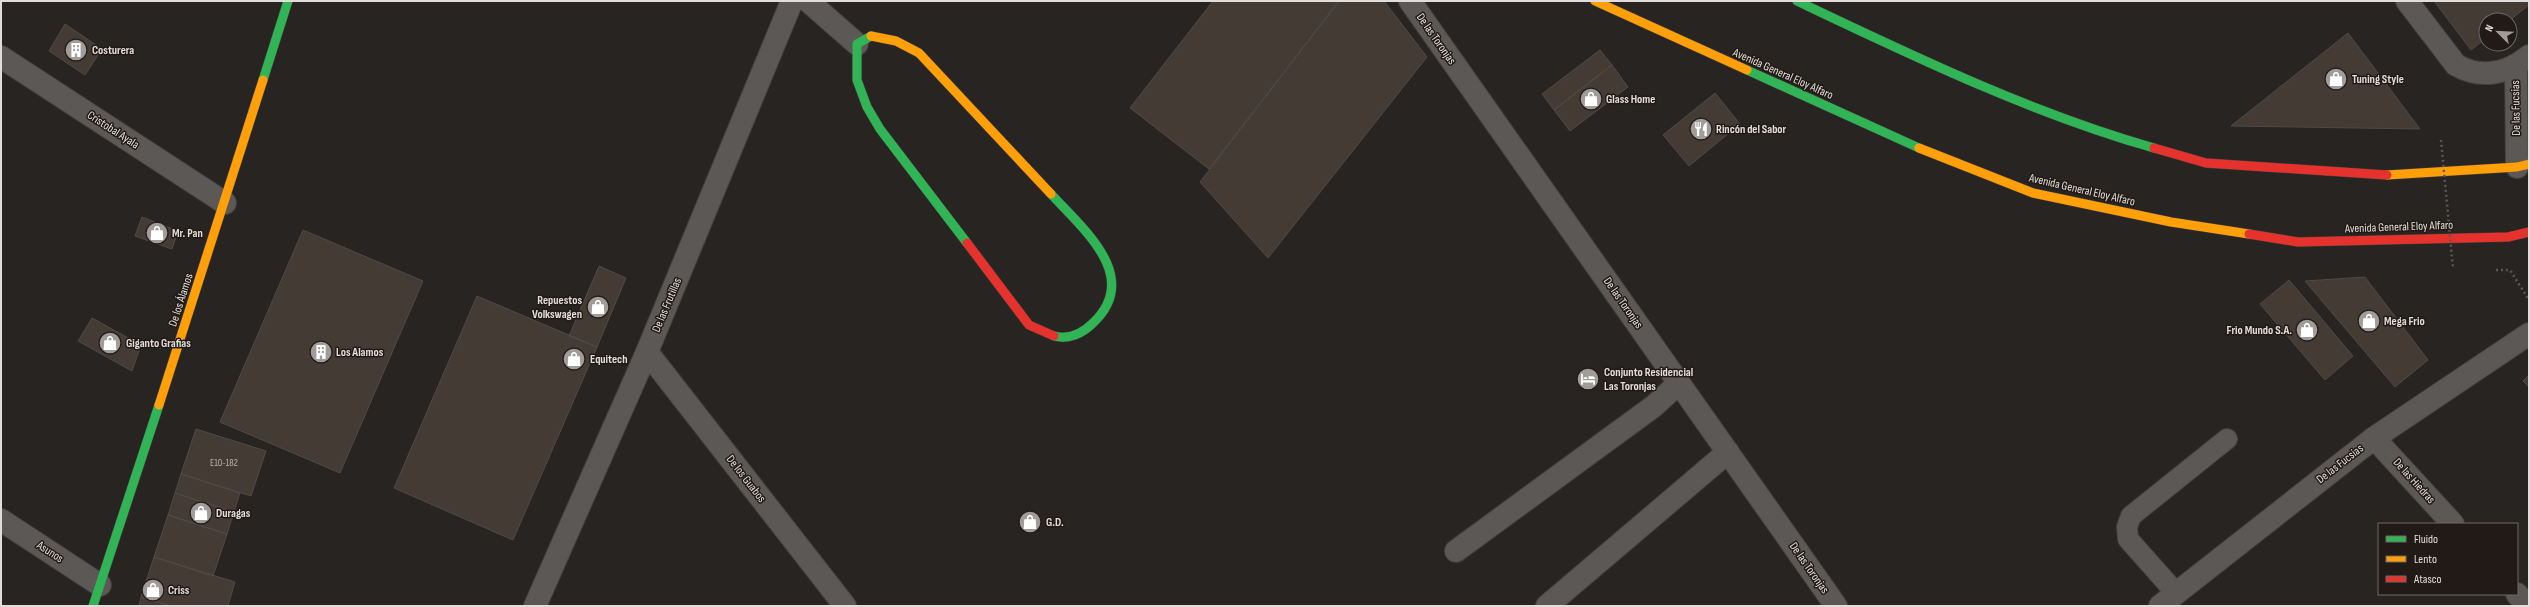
<svg xmlns="http://www.w3.org/2000/svg" width="2530" height="607" font-family="'Sofia Sans Condensed',sans-serif">
  <rect width="100%" height="100%" fill="#282422"/>
  <path fill="#443b35" stroke="#4e4a48" d="M1213,1H1339L1209,169L1130,108Z
    M1339,1H1384L1427,57L1268,258L1200,182Z
    M2434,1H2529V5L2510,20H2486V38L2471,50Z
    M65,24L102,49L85,75L49,51Z
    M2348,33L2420,129L2231,126Z
    M1600,50L1612,65L1554,110L1542,94Z
    M1612,65L1628,87L1570,131L1554,110Z
    M1715,93L1740,124L1689,166L1663,135Z
    M142,217L178,231L172,249L135,236Z
    M303,230L423,281L340,473L220,422Z
    M599,266L626,278L597,347L569,336Z
    M2365,277L2428,360L2395,387L2305,281Z
    M2289,280L2353,356L2325,380L2260,304Z
    M477,296L597,347L513,540L394,488Z
    M92,318L141,345L132,371L78,341Z
    M2529,375V387L2523,381Z
    M196,429L266,451L251,496L181,474Z
    M181,474L240,493L234,512L175,493Z
    M175,493L234,512L227,534L168,515Z
    M168,515L227,534L213,576L154,557Z
    M154,557L235,582L228,606H171L141,597Z
    M141,597L171,606H139Z"/>
  <g fill="none" stroke-linecap="round" stroke-linejoin="round">
    <g stroke="#433f3d" stroke-width="22">
      <path id="lane" d="M2176,593L2128,539L2127,527L2131,516L2227,439"/>
    </g>
    <g stroke="#433f3d" stroke-width="24">
      <path id="street" d="M808,1L857,44
        M1410,1L1836,606
        M2407,1L2456,65C2481,79 2507,74 2529,56
        M1,57L225,203
        M2516,67L2517,167
        M647,352L845,606
        M2374,438L2453,524
        M1,520L100,585
        M1456,551L1654,406L1679,383
        M2517,594L2528,606
        M535,606L647,352L792,1
        M1547,606L1728,452
        M2160,606L2374,438L2529,334"/>
    </g>
    <g stroke="#433f3d" stroke-width="10">
      <path id="fast" d="M1797,1C1913,56 2031,113 2154,148
        M871,36L857,44V80L867,107L880,129L967,243
        M1747,70L1919,148
        M263,80L288,1
        M1051,194C1083,229 1142,277 1093,323C1083,333 1069,340 1054,336
        M93,606L159,405"/>
    </g>
    <g stroke="#433f3d" stroke-width="10">
      <path id="slow" d="M1595,1L1747,70
        M871,36L896,41L919,53L1051,194
        M1919,148L2033,193L2171,222L2249,234
        M2387,175L2517,167L2529,164
        M159,405L263,80"/>
    </g>
    <g stroke="#433f3d" stroke-width="10">
      <path id="jam" d="M2154,148L2206,163L2387,175
        M2249,234L2298,242L2508,237L2529,232
        M967,243L1029,325L1054,336"/>
    </g>
    <path stroke="#5a5856" stroke-width="2.5" stroke-dasharray="2 3" stroke-linecap="butt" d="M2496,270H2510L2529,300"/>
    <use href="#lane" stroke="#5b5856" stroke-width="20"/>
    <use href="#street" stroke="#5b5856" stroke-width="22"/>
    <use href="#fast" stroke="#30b455" stroke-width="9"/>
    <use href="#slow" stroke="#ff9f0a" stroke-width="9"/>
    <use href="#jam" stroke="#e5322d" stroke-width="9"/>
    <path stroke="#5a5856" stroke-width="2.5" stroke-dasharray="2 3" stroke-linecap="butt" d="M2441,140L2453,268"/>
  </g>
  <defs>
    <g id="building-disc" transform="scale(1.15)"><circle r="9.5" fill="#a19c9a" stroke="#211a16"/><path d="M-4-6H4V6H1V3H-1V6H-4ZM-2.5-4.3h1.7v1.8h-1.7ZM.8-4.3h1.7v1.8H.8ZM-2.5-1h1.7V.8h-1.7ZM.8-1h1.7V.8H.8Z" fill="#fff"/></g>
    <g id="shop-disc" transform="scale(1.15)"><circle r="9.5" fill="#a19c9a" stroke="#211a16"/><path d="M-5-2.5h2.3a2.7 3.5 0 0 1 5.4 0H5L5.5 6h-11ZM-1.5-2.5h3a1.5 2.3 0 0 0-3 0Z" fill="#fff"/></g>
    <g id="restaurant-disc" transform="scale(1.15)"><circle r="9.5" fill="#a19c9a" stroke="#211a16"/><path d="M-5-6h1v4h1v-4h1v4h1v-4h1v5L-1.5 .5V6h-2V.5L-5-1ZM5-6V6H3V1.5H1.5Q1.5-4 5-6Z" fill="#fff"/></g>
    <g id="hotel-disc" transform="scale(1.15)"><circle r="9.5" fill="#a19c9a" stroke="#211a16"/><path d="M-6-4.5h1.5V1H6V5H4.5V3h-9V5H-6ZM-4 0a1.8 1.8 0 1 1 3.6 0ZM.5 0V-2.5h3Q6-2.5 6 0Z" fill="#fff"/></g>
  </defs>
  <g fill-rule="evenodd">
    <use href="#building-disc" x="76" y="50"/>
    <use href="#shop-disc" x="2336" y="79"/>
    <use href="#shop-disc" x="1591" y="99"/>
    <use href="#restaurant-disc" x="1701" y="129"/>
    <use href="#shop-disc" x="157" y="233"/>
    <use href="#shop-disc" x="598" y="307"/>
    <use href="#shop-disc" x="2369" y="321"/>
    <use href="#shop-disc" x="2307" y="330"/>
    <use href="#shop-disc" x="110" y="343"/>
    <use href="#building-disc" x="321" y="352"/>
    <use href="#shop-disc" x="574" y="359"/>
    <use href="#hotel-disc" x="1588" y="379"/>
    <use href="#shop-disc" x="201" y="513"/>
    <use href="#shop-disc" x="1030" y="522"/>
    <use href="#shop-disc" x="153" y="590"/>
  </g>
  <g text-anchor="middle" dominant-baseline="central" stroke-width="3" stroke-linejoin="round" paint-order="stroke">
    <g font-size="10" fill="#bab4b1">
      <text x="224" y="463">E10-182</text>
    </g>
    <g font-size="12" fill="#e2ddda" stroke="#211a16">
      <text transform="translate(1436 39) rotate(55)">De las Toronjas</text>
      <text transform="translate(1783 74) rotate(24)">Avenida General Eloy Alfaro</text>
      <text transform="translate(2516 108) rotate(-91)">De las Fucsias</text>
      <text transform="translate(113 130) rotate(33)">Cristobal Ayala</text>
      <text transform="translate(2082 190) rotate(13)">Avenida General Eloy Alfaro</text>
      <text transform="translate(2399 227) rotate(-2)">Avenida General Eloy Alfaro</text>
      <text transform="translate(181 300) rotate(-72)">De los Álamos</text>
      <text transform="translate(1623 303) rotate(55)">De las Toronjas</text>
      <text transform="translate(667 305) rotate(-67)">De las Frutillas</text>
      <text transform="translate(2340 464) rotate(-38)">De las Fucsias</text>
      <text transform="translate(746 479) rotate(52)">De los Guabos</text>
      <text transform="translate(2414 481) rotate(48)">De las Hiedras</text>
      <text transform="translate(50 552) rotate(33)">Asunos</text>
      <text transform="translate(1809 568) rotate(55)">De las Toronjas</text>
    </g>
    <g font-size="12" font-weight="bold" fill="#e2ddda" stroke="#211a16" text-anchor="start">
      <text x="92" y="50">Costurera</text>
      <text x="2352" y="79">Tuning Style</text>
      <text x="1606" y="99">Glass Home</text>
      <text x="1716" y="129">Rincón del Sabor</text>
      <text x="172" y="233">Mr. Pan</text>
      <text x="582" y="300" text-anchor="end">Repuestos<tspan x="582" dy="14">Volkswagen</tspan></text>
      <text x="2384" y="321">Mega Frio</text>
      <text x="2292" y="330" text-anchor="end">Frio Mundo S.A.</text>
      <text x="126" y="343">Giganto Grafias</text>
      <text x="336" y="352">Los Alamos</text>
      <text x="590" y="359">Equitech</text>
      <text x="1604" y="372">Conjunto Residencial<tspan x="1604" dy="14">Las Toronjas</tspan></text>
      <text x="216" y="513">Duragas</text>
      <text x="1046" y="522">G.D.</text>
      <text x="168" y="590">Criss</text>
    </g>
  </g>
  <rect width="2530" height="607" fill="none" stroke="#e2ddda" stroke-width="4"/>
  <rect x="2378" y="523" width="140" height="72" fill="#211a16" stroke="#6e6864"/>
  <rect x="2386" y="536" width="20" height="6" fill="#30b455" stroke="#6e6864"/>
  <text x="2414" y="543" font-size="12" fill="#e2ddda">Fluido</text>
  <rect x="2386" y="556" width="20" height="6" fill="#ff9f0a" stroke="#6e6864"/>
  <text x="2414" y="563" font-size="12" fill="#e2ddda">Lento</text>
  <rect x="2386" y="576" width="20" height="6" fill="#e5322d" stroke="#6e6864"/>
  <text x="2414" y="583" font-size="12" fill="#e2ddda">Atasco</text>
  <g transform="translate(2498 32) rotate(294)"><circle r="19" fill="#211a16" stroke="#6e6864"/>
  <path d="M0-3L7 15L0 10L-7 15Z" fill="#a19c9a"/>
  <text y="-6" font-size="11" font-weight="bold" text-anchor="middle" fill="#e2ddda">N</text>
  </g>
</svg>
